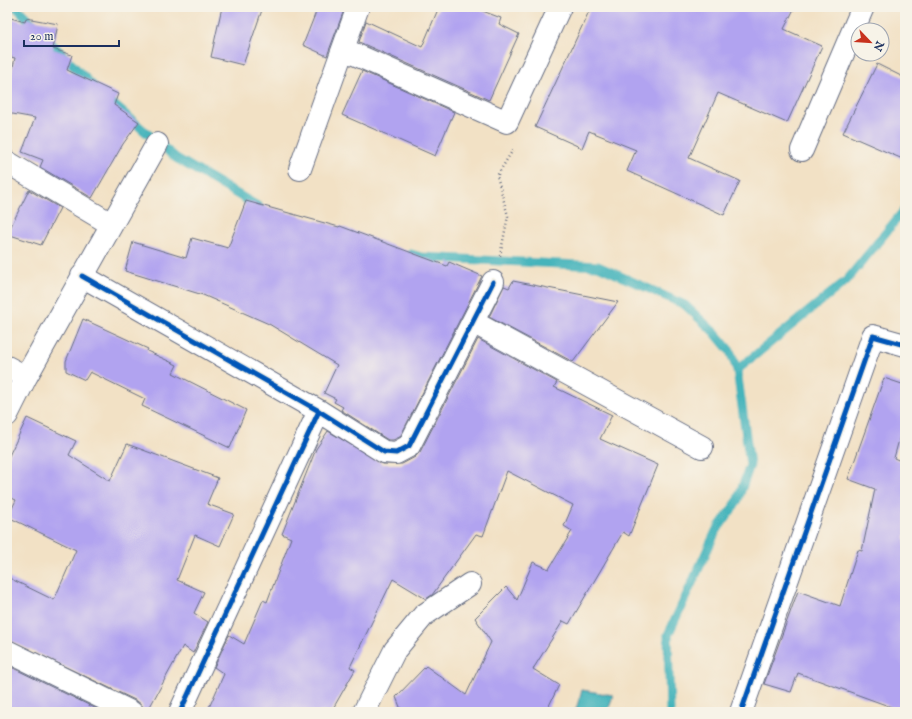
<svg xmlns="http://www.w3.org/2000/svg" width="912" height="719" font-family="'IM FELL English',serif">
  <rect width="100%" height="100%" fill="#f7f3e8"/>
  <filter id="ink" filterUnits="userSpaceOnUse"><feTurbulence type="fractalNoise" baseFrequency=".025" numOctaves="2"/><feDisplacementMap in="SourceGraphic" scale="8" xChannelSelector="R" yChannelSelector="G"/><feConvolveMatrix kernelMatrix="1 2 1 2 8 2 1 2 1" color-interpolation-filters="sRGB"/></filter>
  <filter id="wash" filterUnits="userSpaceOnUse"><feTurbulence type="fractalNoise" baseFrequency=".012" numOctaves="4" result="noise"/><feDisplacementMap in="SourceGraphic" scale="16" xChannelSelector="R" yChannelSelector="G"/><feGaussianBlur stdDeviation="0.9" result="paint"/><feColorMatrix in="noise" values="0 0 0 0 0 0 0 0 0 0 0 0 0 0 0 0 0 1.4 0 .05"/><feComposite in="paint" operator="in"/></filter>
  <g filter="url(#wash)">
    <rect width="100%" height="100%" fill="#f2e1c5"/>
    <path fill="#44b4bb" stroke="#30728c" d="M582,690L613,695L608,712H575Z"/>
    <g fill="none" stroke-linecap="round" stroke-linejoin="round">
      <path stroke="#44b4bb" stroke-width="9" d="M16,7L35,26
        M45,37L95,88
        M106,98L176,158L259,207
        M411,254L421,257L598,266L685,305L715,333L730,351L737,370L750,465L737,502L716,531L668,635L670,712
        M737,370L847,280L905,209"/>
    </g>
    <g id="blocks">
      <path fill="#b1a3f0" d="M222,7H263L243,65L211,57Z
        M318,7H336L344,10L327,56L303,45Z
        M439,7H472L501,18L499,24L519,34L489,100L359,42L366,21L422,47Z
        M591,7H795L784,29L822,46L787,123L718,93L689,158L740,181L724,215L627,171L636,150L589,131L582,148L535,127Z
        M7,17L25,22L26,18L58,24L53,49L72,55L67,70L118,94L114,105L139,122L123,144L92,198L40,167L43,160L22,152L35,118L7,113V93L15,58L7,56Z
        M877,64L905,78V160L843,133Z
        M362,71L454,112L435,156L342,115Z
        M29,190L60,208L41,245L7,234Z
        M246,201L339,227L340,226L447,266L449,262L482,276L400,437L393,440H388L341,410L343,407L334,402L336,399L324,393L337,365L269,324L203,295L125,271L133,242L186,258L192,238L228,248Z
        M513,281L618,302L573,362L489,317L504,286L509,288Z
        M83,319L148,349L147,351L177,365L173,373L246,410L230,448L142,406L145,399L90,372L85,380L66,371V361Z
        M478,339L557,382L554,387L612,415L600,439L658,465L629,536L623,532L569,624L563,621L533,669L559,685L546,712H402L396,697L426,666L466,695L491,642L475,618L506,587L517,600L533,562L549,569L572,531L564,526L573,505L507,471L483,536L476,534L432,595L426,599L393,579L350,667L355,670L331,712H207L224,674L214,667L229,635L244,644L263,600L267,602L291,538L282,534L316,449L328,431L383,464H402L415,457L420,452Z
        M884,378L905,385V418L894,458L905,463V712L798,673L791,692L764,684L798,591L840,606L858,550L862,551L875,489L848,479Z
        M27,418L76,441L69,455L110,481L127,444L218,478L207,504L234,514L220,546L195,535L177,580L204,592L194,613L208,622L193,653L183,646L147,712H143L142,705L137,701L7,639V577L54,600L76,550L8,517L16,500L7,496V460Z
        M7,665L103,712H7Z"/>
    </g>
  </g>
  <g filter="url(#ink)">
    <use href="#blocks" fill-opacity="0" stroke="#666d82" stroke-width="1"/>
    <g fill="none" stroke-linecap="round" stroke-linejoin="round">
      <g stroke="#666d82" stroke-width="24">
        <path id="minor" d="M343,49L507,122L560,7
          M802,150L863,7
          M7,162L111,224
          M300,169L358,7
          M82,276L319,411L384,452L396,453L409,446L493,282
          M473,322L702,447
          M7,367L26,377
          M7,415L26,377L157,144
          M7,651L131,712
          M180,712L319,411
          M364,712L395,650L424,615L470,584
          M741,712L873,336L905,345"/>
      </g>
      <path stroke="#666d82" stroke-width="2.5" stroke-dasharray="1 3" stroke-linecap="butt" d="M500,256L508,216L497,176L514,148"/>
      <use href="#minor" stroke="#fff" stroke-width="22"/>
      <g stroke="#f7f3e8" stroke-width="8">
        <path id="cycleway" d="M82,276L319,411L384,452L396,453L409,446L493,282
          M180,712L319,411
          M741,712L873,336L905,345"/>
      </g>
      <use href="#cycleway" stroke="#0057b8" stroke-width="5"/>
    </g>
  </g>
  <rect width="912" height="719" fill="none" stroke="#f7f3e8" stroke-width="24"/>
  <g transform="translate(870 42) rotate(115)"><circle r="19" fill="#f7f3e8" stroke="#9fa5b1"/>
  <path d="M0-3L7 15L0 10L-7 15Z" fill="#c8321e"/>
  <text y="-6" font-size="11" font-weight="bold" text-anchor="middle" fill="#1b2f5e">N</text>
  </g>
  <path d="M24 40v6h95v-6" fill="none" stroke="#1b2f5e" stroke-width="2"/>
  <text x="30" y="40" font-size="12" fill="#1b2f5e" stroke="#f7f3e8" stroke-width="3" paint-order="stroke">20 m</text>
</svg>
